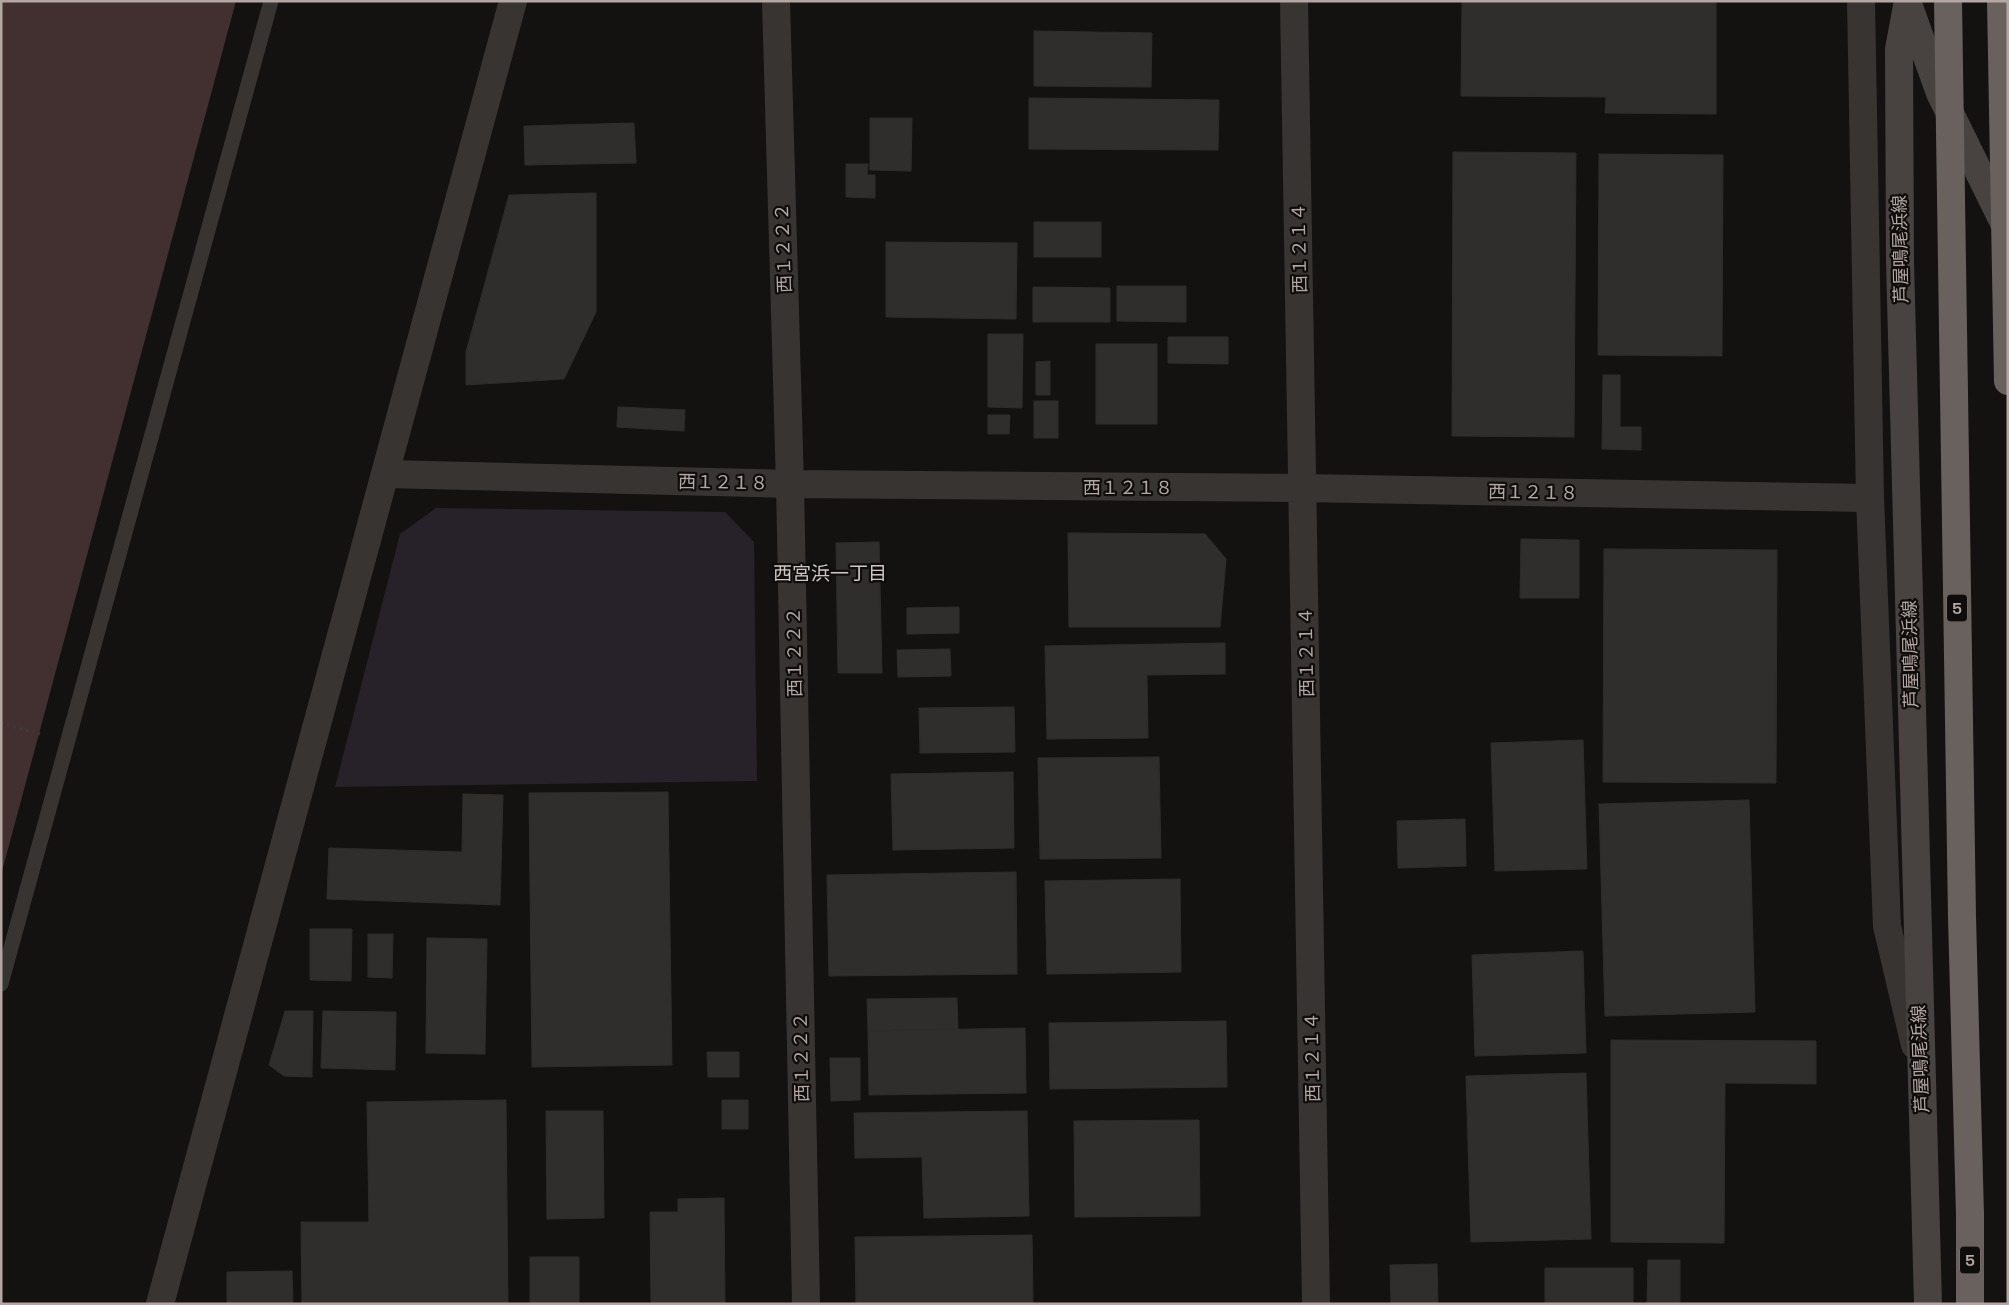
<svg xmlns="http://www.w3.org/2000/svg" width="2009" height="1305" font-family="'Space Grotesk','Noto Sans JP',sans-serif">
  <rect width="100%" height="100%" fill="#131211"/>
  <path fill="#27212a" d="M436,508L725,512L754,542L757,781L335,787L400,534Z"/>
  <path fill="#423030" d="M1,1H236L1,875Z"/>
  <path fill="#2f2e2c" stroke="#2f2d2b" d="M1462,1H1716V114L1605,113L1606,97L1461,96Z
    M1034,31L1152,33L1151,87L1034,86Z
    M1029,98L1219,100L1218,150L1029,149Z
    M870,118H912L911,171L870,170Z
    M634,123L636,163L525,165L524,126Z
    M1453,152L1576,153L1574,437L1452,436Z
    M1599,154L1723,155L1722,356L1598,355Z
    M846,164H868L867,175H875V198L846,197Z
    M596,193V312L564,379L466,385V352L509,195Z
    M1034,222H1101V257H1034Z
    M886,242L1017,243L1016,319L886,317Z
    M1117,286H1186V322L1117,321Z
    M1033,287L1110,288V322H1033Z
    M988,334H1023L1022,408L988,407Z
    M1168,337H1228V364L1168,363Z
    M1096,344H1157V424H1096Z
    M1050,361V395H1036V362Z
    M1603,375H1620V427H1641V450L1602,449Z
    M1034,401H1058V438H1034Z
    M618,407L685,410L684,431L617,427Z
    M988,415H1010L1009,434H988Z
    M1068,533L1205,534L1226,559L1220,627H1069Z
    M1521,539L1579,540V598H1520Z
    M879,542L882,673H838L836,543Z
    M1604,549L1777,550L1776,783L1603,782Z
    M959,607V633L907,634V608Z
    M1225,643V674L1147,675L1148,738L1047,739L1045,646Z
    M950,649L951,676L898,677L897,650Z
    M1014,707L1015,752L920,753L919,708Z
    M1583,740L1587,869L1495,871L1491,743Z
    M1159,757L1161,858L1040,859L1038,758Z
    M1013,772L1014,848L893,850L891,774Z
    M668,792L672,1065L532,1067L529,793Z
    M463,794L503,795L500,905L327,899L329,848L462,852Z
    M1749,800L1755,1012L1605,1016L1599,804Z
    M1465,819L1466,866L1398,868L1397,821Z
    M1016,872L1017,974L829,976L827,875Z
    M1180,879L1181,972L1047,974L1045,881Z
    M310,929H352L351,981L310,980Z
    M368,934H393L392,978L368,977Z
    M427,938L487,939L485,1054L426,1053Z
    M1583,951L1586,1053L1475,1056L1472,955Z
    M957,998L958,1029L868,1031L867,999Z
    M285,1011H313L312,1077L284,1076L269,1065Z
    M323,1011L396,1012L395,1070L321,1068Z
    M1226,1021L1227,1087L1050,1089L1049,1023Z
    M1025,1028L1026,1093L869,1095L868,1031Z
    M1611,1040L1816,1041V1084L1725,1083L1724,1243L1611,1242Z
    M707,1052H739V1077H708Z
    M830,1058H860V1100L831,1101Z
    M1586,1073L1591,1239L1471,1242L1466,1076Z
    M506,1100L508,1304H302L301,1222H369L367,1102Z
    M722,1100H748V1129H722Z
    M546,1111H603L604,1218L547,1219Z
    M1027,1111L1029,1216L924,1218L922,1157L855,1158L854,1113Z
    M1199,1120L1200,1216L1075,1217L1074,1121Z
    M724,1198L725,1304H651L650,1212H678V1199Z
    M1032,1235L1033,1304H856L855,1237Z
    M530,1257H579V1304H530Z
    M1648,1260H1680V1304H1647Z
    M1437,1264L1438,1304H1391L1390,1265Z
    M1545,1268H1633V1304H1545Z
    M292,1271L293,1304H227V1272Z"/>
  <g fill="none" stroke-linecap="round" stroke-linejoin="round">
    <path stroke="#3f3a38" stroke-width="3" stroke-dasharray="2.5 4" stroke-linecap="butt" d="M1,723L40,734"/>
    <path stroke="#383432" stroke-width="15" d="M1,984L271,1"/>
    <path stroke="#383432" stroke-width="28" d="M1861,1L1870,498L1887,926L1915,1045"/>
    <path stroke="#383432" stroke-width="28" d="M776,1L790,484L806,1304
      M1294,1L1316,1304
      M386,474L790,484L1303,488L1870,498
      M160,1304L513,1"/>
    <path stroke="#484240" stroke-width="28" d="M1908,1L1899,49L1900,262L1928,1304
      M1908,4L1940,93L2007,229"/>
    <path stroke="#69615e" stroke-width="28" d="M1970,1215V1304"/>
    <path stroke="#69615e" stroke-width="28" d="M1948,1L1962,917L1970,1215
      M2001,1L2008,381"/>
  </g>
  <g text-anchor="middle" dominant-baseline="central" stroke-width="4.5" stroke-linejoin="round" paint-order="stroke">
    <g fill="#0e0d0c" stroke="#827875" stroke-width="1">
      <rect x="1947" y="594.5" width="20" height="27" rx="4"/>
      <rect x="1960" y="1246.5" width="20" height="27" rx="4"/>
    </g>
    <g font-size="16" font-weight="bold" fill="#b4a6a2">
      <text x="1957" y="608">5</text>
      <text x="1970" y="1260">5</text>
    </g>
    <g font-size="18" fill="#b4a6a2" stroke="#0e0d0c">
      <text transform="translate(783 248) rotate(-92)">西１２２２</text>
      <text transform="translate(1299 248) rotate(-91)">西１２１４</text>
      <text transform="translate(1900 249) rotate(-91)">芦屋鳴尾浜線</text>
      <text transform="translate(723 482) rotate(1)">西１２１８</text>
      <text x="1128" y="487">西１２１８</text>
      <text transform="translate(1533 492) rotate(1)">西１２１８</text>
      <text transform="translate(794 652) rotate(-91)">西１２２２</text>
      <text transform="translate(1306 652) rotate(-91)">西１２１４</text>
      <text transform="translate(1910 654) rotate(-91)">芦屋鳴尾浜線</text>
      <text transform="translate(801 1057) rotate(-91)">西１２２２</text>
      <text transform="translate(1312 1057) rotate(-91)">西１２１４</text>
      <text transform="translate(1920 1059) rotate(-92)">芦屋鳴尾浜線</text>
    </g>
    <g font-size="19" fill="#d0c6c3" stroke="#0e0d0c">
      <text x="830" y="573">西宮浜一丁目</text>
    </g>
  </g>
  <rect width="2009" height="1305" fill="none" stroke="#b4a6a2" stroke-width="5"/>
</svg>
